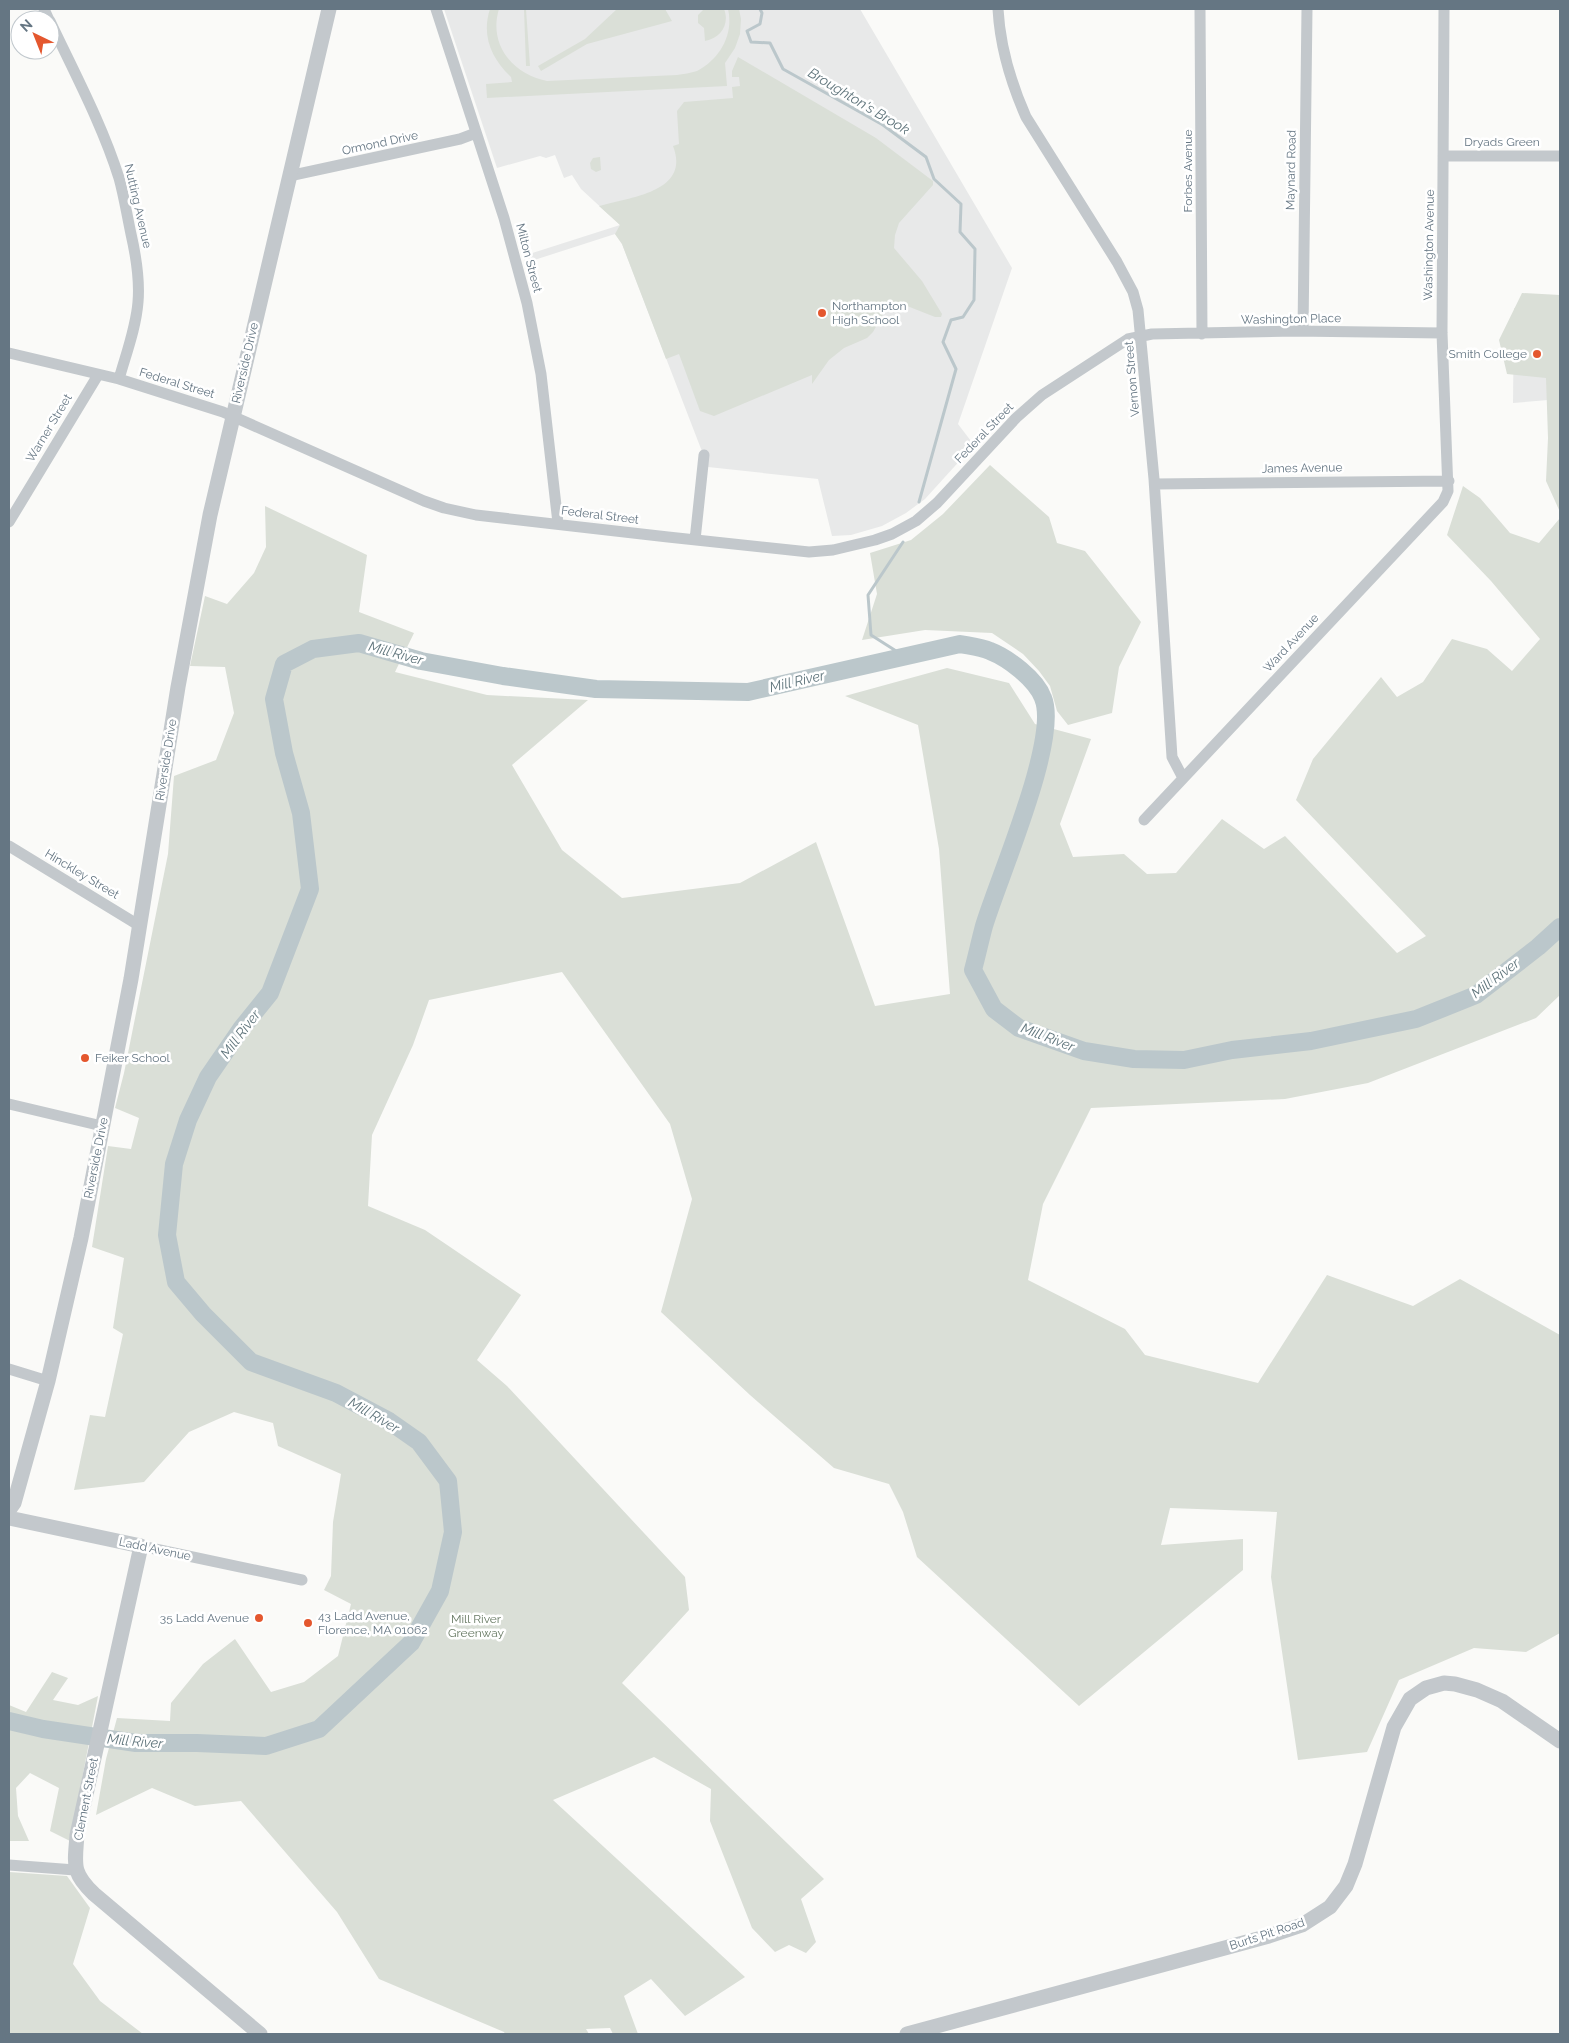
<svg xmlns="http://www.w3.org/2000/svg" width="1569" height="2043" font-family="Raleway,sans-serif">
  <rect width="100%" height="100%" fill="#fafaf8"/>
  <path fill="#e8e9e9" d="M444,9H860L1012,268L958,424L974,445L925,499L906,513L882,526L851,535L832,536L818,479L708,467L622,244L615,234L525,263L523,256L620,225L581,189L572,175L564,178L555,155L546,158L540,156L497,168Z
    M1560,307V399L1513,403L1514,308Z"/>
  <path fill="#dadfd7" d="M490,9H499C488,44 513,75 547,81L677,75C683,74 691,73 697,71C720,59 734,34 728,9H739L741,19L740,34L735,48L725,63L727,86L487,98L486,84L512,82L511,77C492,59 481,36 490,9Z
    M524,9H526L530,66H526Z
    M617,9H665L672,21L587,44L541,71L538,66L585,39Z
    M704,9H724C730,24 721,38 705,41L704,28L698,23V15Z
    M738,57L876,138L933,181V185L899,223L895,235L894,248L922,281L942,314L941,317H935L897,302H890L873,332L867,338L844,348L829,360L812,384V375L714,416L700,411L679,354L666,359L622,244L615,234L620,225L599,206C630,197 691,192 673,146L679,144L677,111L684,102L733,98L732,87L740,86L739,77H732V71Z
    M600,157L601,170L596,172L591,169L590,163L593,158Z
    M1522,293L1560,295V512L1546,481L1548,438L1546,378L1507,374L1499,340Z
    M990,465L1049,517L1057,543L1085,551L1141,622L1119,667L1112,713L1068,725L1057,711L1050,686L1039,671L1023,654L992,633L925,630L862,640L877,594L870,553L911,540L943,514Z
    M1463,486L1480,498L1510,533L1539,543L1560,518V995L1536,1018L1368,1083L1285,1099L1091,1108L1043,1204L1028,1280L1125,1329L1145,1355L1258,1383L1327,1275L1413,1306L1460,1279L1560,1335V1633L1526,1652L1474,1648L1399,1680L1367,1752L1298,1760L1271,1577L1277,1512L1170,1508L1161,1545L1243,1539V1570L1079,1706L917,1557L903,1512L889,1484L834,1468L750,1395L661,1312L692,1199L670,1124L562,972L429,1000L413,1045L372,1135L368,1206L425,1230L521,1295L477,1360L507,1386L685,1577L689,1610L622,1683L824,1879L801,1899L816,1942L806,1953L789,1945L775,1952L752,1928L710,1821L711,1789L654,1757L553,1800L745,1977L685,2016L651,1979L624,1996L638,2034H613L610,2028L586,2029L589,2034H505L504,2032L379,1979L337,1912L241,1801L195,1806L152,1788L96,1815L106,1759L117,1718L170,1721L171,1703L203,1664L235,1639L271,1692L304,1682L338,1656L351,1604L324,1590L331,1576L333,1522L341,1474L278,1446L273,1423L234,1412L189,1432L144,1482L74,1490L90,1415L105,1417L123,1334L113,1328L124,1258L92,1247L108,1146L131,1149L139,1118L115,1108L124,1073L168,854L174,776L216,760L234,713L225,667L190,666L205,596L227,604L254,573L266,547L265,506L367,555L359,612L414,633L395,672L487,695L588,700L512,765L562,850L622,898L740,883L816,842L875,1006L950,994L939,849L918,725L845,696L947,668L1009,683L1035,724L1091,739L1060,824L1073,857L1124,854L1147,874L1176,873L1222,819L1264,849L1285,836L1397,953L1426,936L1296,800L1313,759L1381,677L1397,697L1423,682L1452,639L1487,649L1512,671L1540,639L1491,581L1447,535Z
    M52,1672L68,1678L53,1700L78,1705L98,1696L70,1841L50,1831L59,1788L30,1773L16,1788L18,1816L29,1841H9V1705L26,1712Z
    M9,1872L67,1876L90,1908L73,1964L100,2001L143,2034H9Z"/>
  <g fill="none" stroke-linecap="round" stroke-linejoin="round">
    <path stroke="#bbc7cb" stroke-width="3" d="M760,9L762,13L760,24L747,31L751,42L770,43L783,69L883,125L926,157L934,179L961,204L960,232L975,249L974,300L963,317L951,320L943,342L956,369L919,502
      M903,542L868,595L871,635L904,656"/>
    <path stroke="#bbc7cb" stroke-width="18" d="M9,1721L43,1729L136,1743H197L266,1746L319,1729L411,1643L440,1591L453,1532L448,1481L419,1442L389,1421L336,1393L251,1362L203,1314L176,1282L167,1235L174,1164L188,1120L208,1077L241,1029L270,993L310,889L301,813L284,753L274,699L284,664L313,649L359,643L421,661L503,676L596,689L748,692L960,644C970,646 981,647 990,651C1008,658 1036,679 1043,698C1060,739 998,879 984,926C980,941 977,955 973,970L994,1009L1019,1028L1084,1051L1134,1059L1184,1060L1232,1050L1311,1041L1416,1019L1476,995L1538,947L1560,927"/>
    <path stroke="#c3c8cc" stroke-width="11" d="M44,9L49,20
      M436,9L504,218L527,303L541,374L558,523
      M998,9C1000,46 1011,83 1026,117L1117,262L1133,292L1138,310L1154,479L1172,757L1183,778
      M1200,9L1202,334
      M50,21C74,72 102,124 119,178C124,196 127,215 131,234C136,256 140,279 138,302C136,328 126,354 119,379
      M1443,156H1560
      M289,176L460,139L476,133
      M1303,331L1307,9
      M9,353L119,379L223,412L424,501L444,508L476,515L668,537L809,552L833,550L875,540L892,534L916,521L937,503L1016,418L1042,395L1128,339L1152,334L1295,331L1442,333
      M1155,484L1449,481
      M9,522L98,375
      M695,540L704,455
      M1144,820L1443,502L1448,491L1442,333L1444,9
      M9,846L140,926
      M9,1104L102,1126
      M9,1369L48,1381
      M141,1546L302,1580
      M9,1865L75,1870"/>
    <path stroke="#c3c8cc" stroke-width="15" d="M9,1510L14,1503L48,1381L81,1238L131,979L178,687L210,515L329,9
      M9,1518L141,1546L77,1835C75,1864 71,1872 94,1894L260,2034
      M907,2034L1269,1936L1302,1925L1330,1907L1346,1886L1355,1864L1394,1727L1410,1699L1426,1688L1444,1683L1455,1684L1477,1690L1502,1701L1560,1741"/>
  </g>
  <g fill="#e4572e" stroke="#fff" stroke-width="2">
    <circle cx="822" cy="313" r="5"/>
    <circle cx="1537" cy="354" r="5"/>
    <circle cx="85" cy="1058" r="5"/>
    <circle cx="259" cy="1618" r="5"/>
    <circle cx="308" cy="1623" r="5"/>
  </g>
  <g text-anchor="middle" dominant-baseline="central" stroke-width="5" stroke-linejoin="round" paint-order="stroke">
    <g font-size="12" fill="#657683" stroke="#fff">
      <text x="1502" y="142">Dryads Green</text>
      <text transform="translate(380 143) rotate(-12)">Ormond Drive</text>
      <text transform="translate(1291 170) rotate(-89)">Maynard Road</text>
      <text transform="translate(1188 171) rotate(-90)">Forbes Avenue</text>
      <text transform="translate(138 206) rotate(77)">Nutting Avenue</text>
      <text transform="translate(1429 245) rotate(-89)">Washington Avenue</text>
      <text transform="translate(529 258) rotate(75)">Milton Street</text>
      <text transform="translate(1291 319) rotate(-1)">Washington Place</text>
      <text transform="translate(245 363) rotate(-77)">Riverside Drive</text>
      <text transform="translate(1132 379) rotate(-95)">Vernon Street</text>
      <text transform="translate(177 383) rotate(17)">Federal Street</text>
      <text transform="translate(49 428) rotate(-59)">Warner Street</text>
      <text transform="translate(984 433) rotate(-46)">Federal Street</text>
      <text transform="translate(1302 468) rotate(-1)">James Avenue</text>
      <text transform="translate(600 515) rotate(7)">Federal Street</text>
      <text transform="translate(1291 643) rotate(-47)">Ward Avenue</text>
      <text transform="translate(166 760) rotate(-81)">Riverside Drive</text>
      <text transform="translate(82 874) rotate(31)">Hinckley Street</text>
      <text transform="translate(96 1158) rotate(-79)">Riverside Drive</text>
      <text transform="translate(155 1549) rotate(12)">Ladd Avenue</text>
      <text transform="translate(86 1799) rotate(-79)">Clement Street</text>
      <text transform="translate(1267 1934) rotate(-18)">Burts Pit Road</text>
    </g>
    <g font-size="12" fill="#657683" stroke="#fff" text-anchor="start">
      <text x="832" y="306">Northampton<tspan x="832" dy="14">High School</tspan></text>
      <text x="1527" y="354" text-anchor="end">Smith College</text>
      <text x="95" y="1058">Feiker School</text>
      <text x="318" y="1616">43 Ladd Avenue,<tspan x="318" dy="14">Florence, MA 01062</tspan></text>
      <text x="249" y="1618" text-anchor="end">35 Ladd Avenue</text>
    </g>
    <g font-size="12" fill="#687a64" stroke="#fff">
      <text x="476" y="1619">Mill River<tspan x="476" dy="14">Greenway</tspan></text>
    </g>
    <g font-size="14" font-style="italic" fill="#60757c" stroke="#fff">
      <text transform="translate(859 101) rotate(31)">Broughton's Brook</text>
      <text transform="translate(396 653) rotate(15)">Mill River</text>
      <text transform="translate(797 681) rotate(-13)">Mill River</text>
      <text transform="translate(1495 978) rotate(-37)">Mill River</text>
      <text transform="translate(240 1034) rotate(-53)">Mill River</text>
      <text transform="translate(1048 1037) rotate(21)">Mill River</text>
      <text transform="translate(374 1415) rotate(30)">Mill River</text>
      <text transform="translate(135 1741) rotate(5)">Mill River</text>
    </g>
  </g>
  <rect width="1569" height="2043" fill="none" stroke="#657683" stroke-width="20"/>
  <g transform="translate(35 35) rotate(317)"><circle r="24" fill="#ffffff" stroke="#c1c8cd"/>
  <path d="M0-4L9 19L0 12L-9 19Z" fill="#e4572e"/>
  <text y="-8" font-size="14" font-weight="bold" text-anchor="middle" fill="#657683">N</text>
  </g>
</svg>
